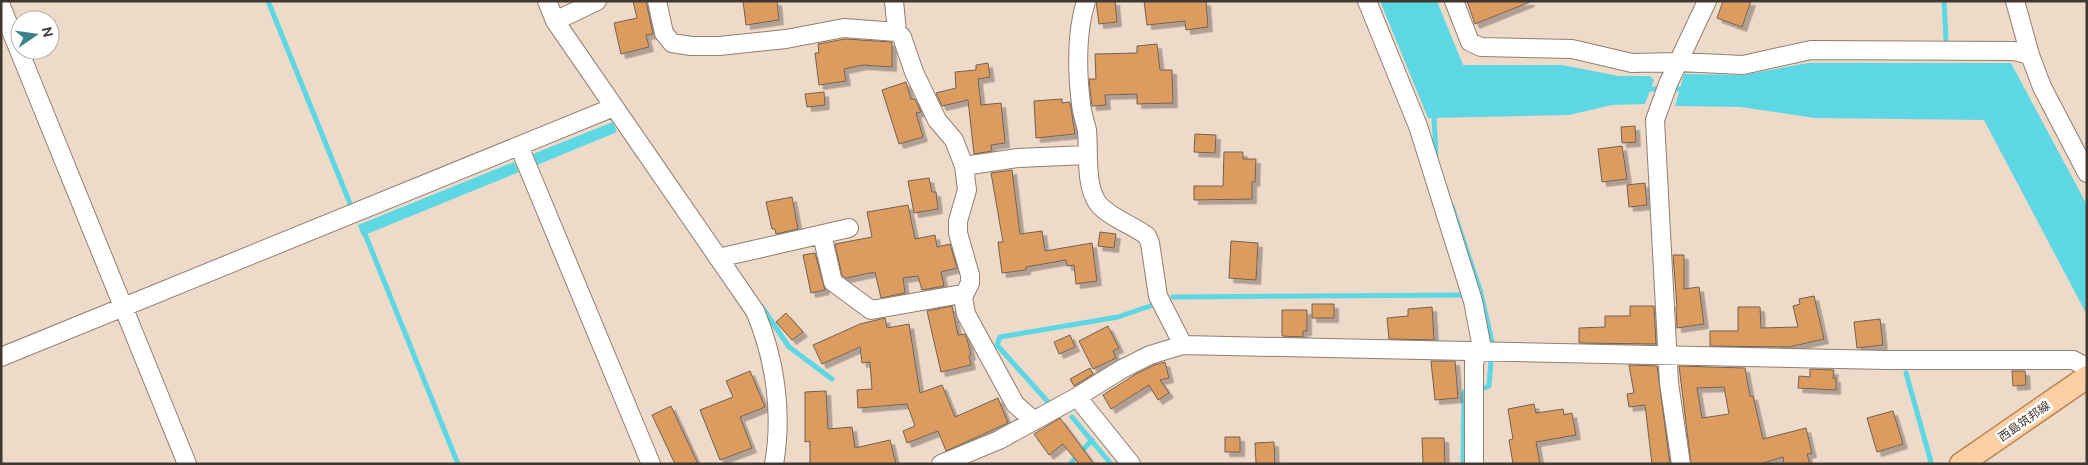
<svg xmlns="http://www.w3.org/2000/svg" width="2088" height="465" font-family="Ubuntu,'Noto Sans JP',sans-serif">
  <defs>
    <filter id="shadow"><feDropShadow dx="4.5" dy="4.5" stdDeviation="0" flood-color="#0004"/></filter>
  </defs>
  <rect width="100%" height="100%" fill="#eedac8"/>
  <path fill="#5ed7e4" d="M1380,1H1437L1463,65H1562L1619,76H1650L1654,80L1645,104L1612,105L1569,115L1428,118Z
    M1808,63H2011L2087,205V315L1984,120L1815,118L1740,107L1675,106L1684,74L1743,75Z
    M613,122L617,132L537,165L533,154Z
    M514,162L519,172L362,236L358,225Z"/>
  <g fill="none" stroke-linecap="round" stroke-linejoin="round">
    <path stroke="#5ed7e4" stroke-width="5" d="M268,1L351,206
      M1944,1L1946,39
      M1644,89H1685
      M1434,118L1436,155
      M1452,206L1481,293L1492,342
      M365,234L458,464
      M1173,297L1465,295
      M762,307L789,347L832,379
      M1906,373L1931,462L1929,464
      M1482,389L1489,386L1491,361
      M1049,403L997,345L1000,337L1118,317L1153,305
      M1072,417L1111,464
      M1070,464L1092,440
      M1463,464L1464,392"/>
  </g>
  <path fill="#dc9c5f" stroke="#736152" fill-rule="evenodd" filter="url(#shadow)" d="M633,1H646L653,34L646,35L649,47L621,54L614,23L637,18Z
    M743,1H777L779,20L746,25Z
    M1096,1H1115L1117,22L1099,24Z
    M1144,1H1206L1208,27L1186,30L1185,21L1147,25Z
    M1467,1H1530V2L1475,24Z
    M1723,1H1751L1742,27L1717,18Z
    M845,39L892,42V67L863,65L844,69L846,81L819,85L815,53H819L818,44Z
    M1157,44L1160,70H1172L1173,103L1137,104V94L1105,95L1106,105L1092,106L1089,79H1096L1095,54L1137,53V46Z
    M988,63L990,77L978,79L981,105L1001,103L1005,143L991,145L992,151L974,154L968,100L942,106L936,93L956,88L955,72L976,70V65Z
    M906,82L911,99H915L921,112L916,113L923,137L899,144L882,90Z
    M824,92L825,105L807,107L805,94Z
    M1062,99V103L1070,102L1075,134L1036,138L1034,101Z
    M1635,126L1636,142L1622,143L1621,127Z
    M1195,134L1216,135L1215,153L1194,152Z
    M1622,146L1627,179L1602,182L1598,149Z
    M1224,152H1243V159H1256L1255,182H1252V199L1194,200V186H1223Z
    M1012,170L1020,234L1042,231L1045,251L1092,243L1097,281L1076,284L1074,265L1067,266L1066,260L1026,267V270L1002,273L998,242H1003L991,173Z
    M929,178L932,192H936L938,209L914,213L908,181Z
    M1645,183L1647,205L1629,207L1627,185Z
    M792,197L798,229L776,234L775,229H772L766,202Z
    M908,205L915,239L935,235L937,247L950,244L957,268L941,272L944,286L922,290L918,276L903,278L905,293L881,298L875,272L846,278L842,276L835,244L872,237L867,212Z
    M1100,232L1116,234L1114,248L1098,246Z
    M1231,241L1258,243L1256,280L1229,278Z
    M815,253L825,290L811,293L803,255Z
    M1673,255H1684V289L1699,287L1704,324L1677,328L1676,307H1677Z
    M1814,296L1824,339L1789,347L1710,346V331H1738V307H1760L1761,328L1798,327L1793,306L1800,304L1799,299Z
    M1312,304H1334V318H1312Z
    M952,306L958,335L965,334L967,339L971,355L969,356L971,365L941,372L927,311Z
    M1630,306H1654L1656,344L1579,343V328L1605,327V316H1630Z
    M1432,307L1434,340L1389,339L1387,318L1408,316V309Z
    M1282,310H1307V331H1303V337L1282,336Z
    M786,313L803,332L792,340L776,322Z
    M885,318L887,328L909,324L920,393L942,385L955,417L998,398L1008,423L946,451L938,431L907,443L903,431L915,426L907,404L858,408L857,390L872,389L870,362L862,363L860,347L822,364L813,345L860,324Z
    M1880,319L1883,345L1857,348L1854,322Z
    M1108,326L1119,348L1113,351L1116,358L1093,369L1079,341Z
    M1070,335L1075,347L1059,354L1054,342Z
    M1431,361H1455L1458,398L1435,400Z
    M1165,362L1169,378L1160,380L1169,393L1158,400L1149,385L1111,409L1103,395L1136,374L1154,365Z
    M1629,365L1657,366L1670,464H1652L1645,405L1629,407L1627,394L1634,393Z
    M1679,366L1745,368L1750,396H1753L1763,439L1806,428L1812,453L1807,454L1810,464H1784L1783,457L1760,464H1691ZM1724,387L1729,414L1702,418L1697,388Z
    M1090,368L1093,374L1074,386L1070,379Z
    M1810,369L1834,370L1833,378H1836V390L1798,388L1799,376L1810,377Z
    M750,371L765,407L740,417L752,448L720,460L700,410L733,397L726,381Z
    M2012,371H2025L2026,385L2013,386Z
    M826,391L828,429L852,427L855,448L890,440L896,464H810V441L805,442V392Z
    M1534,404L1536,413L1563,409L1564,415L1572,413L1576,435L1536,442L1540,464H1513L1509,440L1513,439L1508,409Z
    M671,406L698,464H675L652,415Z
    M1893,411L1903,444L1877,452L1867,418Z
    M1060,418L1094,464H1079L1063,444L1049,455L1034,434Z
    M1225,437H1240V452H1225Z
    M1422,438H1444L1445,464H1423Z
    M1274,442L1275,464H1256L1255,443Z"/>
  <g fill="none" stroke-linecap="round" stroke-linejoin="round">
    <g stroke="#917f6f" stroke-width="20">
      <path id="minor" d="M547,1L555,21L755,311C775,358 783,413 774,464
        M657,1L664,33L672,43L691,46H719L786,39L844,28L897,32L902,37L914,72L937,120L954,140L964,166L967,190L958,221V233L970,275V283L963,297L966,314L1015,404L1034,421
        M894,1L897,32
        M1086,1C1076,33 1077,71 1081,104C1082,113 1085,122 1087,130C1089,151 1085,184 1097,202C1106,216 1133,225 1147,236L1150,243L1158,296L1183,345
        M1367,1L1418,126L1473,301L1481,343L1474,363V464
        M1454,1L1470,42L1481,47L1572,49L1632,63L1679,62L1743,65L1811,50L2014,51L2030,55
        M2015,1L2030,55L2042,87L2087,173
        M1,6L187,464
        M555,21L597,1
        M519,146L651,464
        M964,166L1018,158L1087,155
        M822,235L833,282L871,310L956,295L963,297
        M718,258L849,228
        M1,357L614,107
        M1077,397L1131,464
        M941,464L999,440L1077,397L1122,369L1150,355L1183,345L1887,360H2073L2087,367
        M1681,464L1669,383L1655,120L1668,84L1707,1"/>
    </g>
    <g stroke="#b98553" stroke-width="25">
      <path id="major" d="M1961,464L2087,377"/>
    </g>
    <use href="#minor" stroke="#fff" stroke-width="18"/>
    <use href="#major" stroke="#fccfa3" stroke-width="22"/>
  </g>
  <g text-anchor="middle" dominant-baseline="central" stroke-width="5" stroke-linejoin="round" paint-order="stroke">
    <g font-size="12" fill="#3f3730" stroke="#fff">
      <text transform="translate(2024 421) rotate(-35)">西島筑邦線</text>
    </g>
  </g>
  <rect width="2088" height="465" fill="none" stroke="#3f3730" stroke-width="5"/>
  <g transform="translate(35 35) rotate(77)"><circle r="24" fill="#ffffff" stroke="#b2afac"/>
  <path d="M0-4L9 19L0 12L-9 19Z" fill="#3c838b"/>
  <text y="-8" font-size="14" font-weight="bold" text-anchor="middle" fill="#3f3730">N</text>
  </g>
</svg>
